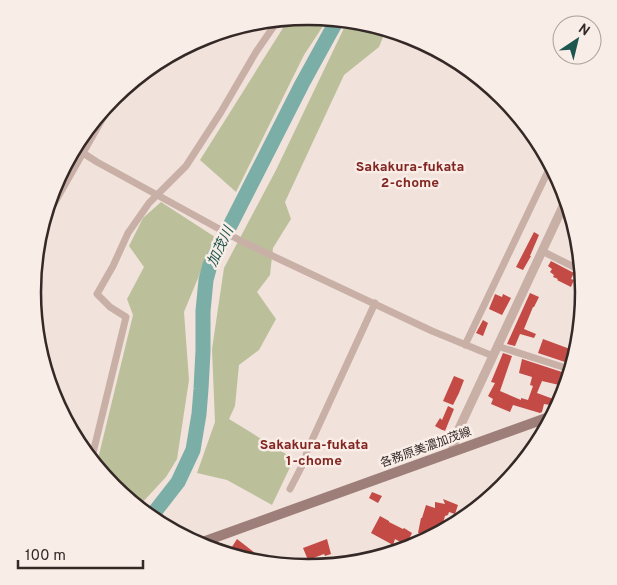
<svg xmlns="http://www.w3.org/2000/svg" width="617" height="585" font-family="Overpass,'Noto Sans JP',sans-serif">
  <rect width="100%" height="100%" fill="#f1e2db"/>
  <path fill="#bbc09b" d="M309,16L327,20L304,55L236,192L200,160L288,20Z
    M346,24L385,32L379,47L344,75L285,202L291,219L273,248L270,275L257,292L276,319L259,350L239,365L235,406L229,419L294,459L272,505L227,480L197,473L215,422L212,349L224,268L276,170Z
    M161,202L215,237L184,312L189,380L177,459L166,477L140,505L113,488L97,463L133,315L127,299L144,267L129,246L143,218Z"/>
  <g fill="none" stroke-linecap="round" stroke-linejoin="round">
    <path stroke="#7aaea6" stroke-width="15" d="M153,514L178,482L193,450L199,414L201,389L203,351V311L206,280L210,265L302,84L336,22"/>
  </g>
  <path fill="#c44b45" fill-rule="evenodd" d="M534,232L539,235L530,256H531L523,270L516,267Z
    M551,261L574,273L571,279L574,280L571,287L557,280L558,279L553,277L554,275L550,272L552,269L548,266Z
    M530,293L539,297L534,307H533L524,329L536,334L534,338L520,334L515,346L507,344Z
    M495,294L502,297L503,294L511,298L502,315L489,309Z
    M483,320L488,323L483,336L476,333Z
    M543,339L570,349L565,362L538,353Z
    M503,353L512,356L500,391L521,400V398L528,400L533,386L530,385L532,377L519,373L522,359L568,374L564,398L556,410V406L544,404L542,412L540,413L513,405L510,412L491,404L493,399L488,396L495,383L491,382ZM542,381L559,385L556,400L537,393Z
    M454,376L464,380L459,393L453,405L443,401Z
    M448,406L454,409L445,431L443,430H442L435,426L440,418L442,420Z
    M372,492L382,496L378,503L369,498Z
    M443,499L458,505L455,514L449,512L448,515L445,516L441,530L432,536L418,533L421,518H422L426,505L435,508V502L445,504Z
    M380,516L389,521V522L403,529L404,528L412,533L406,545L395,539L393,545L371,533Z
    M237,539L264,560L228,553Z
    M327,539L331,554L325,556L324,554L308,560L303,548Z
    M222,543L226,552L217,551L215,546Z"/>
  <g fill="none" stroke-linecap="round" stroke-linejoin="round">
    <path stroke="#c9b0a7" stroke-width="7" d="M77,151L83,153L97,162L243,242L432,331L493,356
      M47,216L116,95
      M542,251L580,270
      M465,345L550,167
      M497,346L569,369
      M92,457L126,317L110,307L97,294L113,266L128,233L149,203L186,166L221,112L256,52L276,23
      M290,489L305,460L307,451L375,303"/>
    <path stroke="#c9b0a7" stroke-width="9" d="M452,452L457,433L566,200"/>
    <path stroke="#9d7e78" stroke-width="10" d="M197,544L552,416"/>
  </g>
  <g text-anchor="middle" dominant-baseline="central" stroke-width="5" stroke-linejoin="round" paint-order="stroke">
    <g font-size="12" fill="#352927" stroke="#f9ede7">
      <text transform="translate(426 448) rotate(-20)">各務原美濃加茂線</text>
    </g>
    <g font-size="14" font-weight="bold" fill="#832621" stroke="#f9ede7">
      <text x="410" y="167">Sakakura-fukata<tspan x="410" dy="16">2-chome</tspan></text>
      <text x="314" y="445">Sakakura-fukata<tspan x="314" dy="16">1-chome</tspan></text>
    </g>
    <g font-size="14" font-style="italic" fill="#1d564f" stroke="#f9ede7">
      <text transform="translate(221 247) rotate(-65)">加茂川</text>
    </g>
  </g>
  <path d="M0 0H617V585H0ZM41 292a267 267 0 1 1 534 0a267 267 0 1 1-534 0Z" fill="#f9ede7" fill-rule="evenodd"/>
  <path fill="none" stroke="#352927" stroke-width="2.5" d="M41 292a267 267 0 1 1 534 0a267 267 0 1 1-534 0Z"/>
  <g transform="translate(577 40) rotate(35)"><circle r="24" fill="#f9ede7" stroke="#ab9f9a"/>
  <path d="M0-4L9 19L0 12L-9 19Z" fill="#1d564f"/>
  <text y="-8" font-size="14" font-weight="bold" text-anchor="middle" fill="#352927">N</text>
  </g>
  <path d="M18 560v8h125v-8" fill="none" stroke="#352927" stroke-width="2.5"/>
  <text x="25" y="560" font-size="15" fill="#352927" stroke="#f9ede7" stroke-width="4" paint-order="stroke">100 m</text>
</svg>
